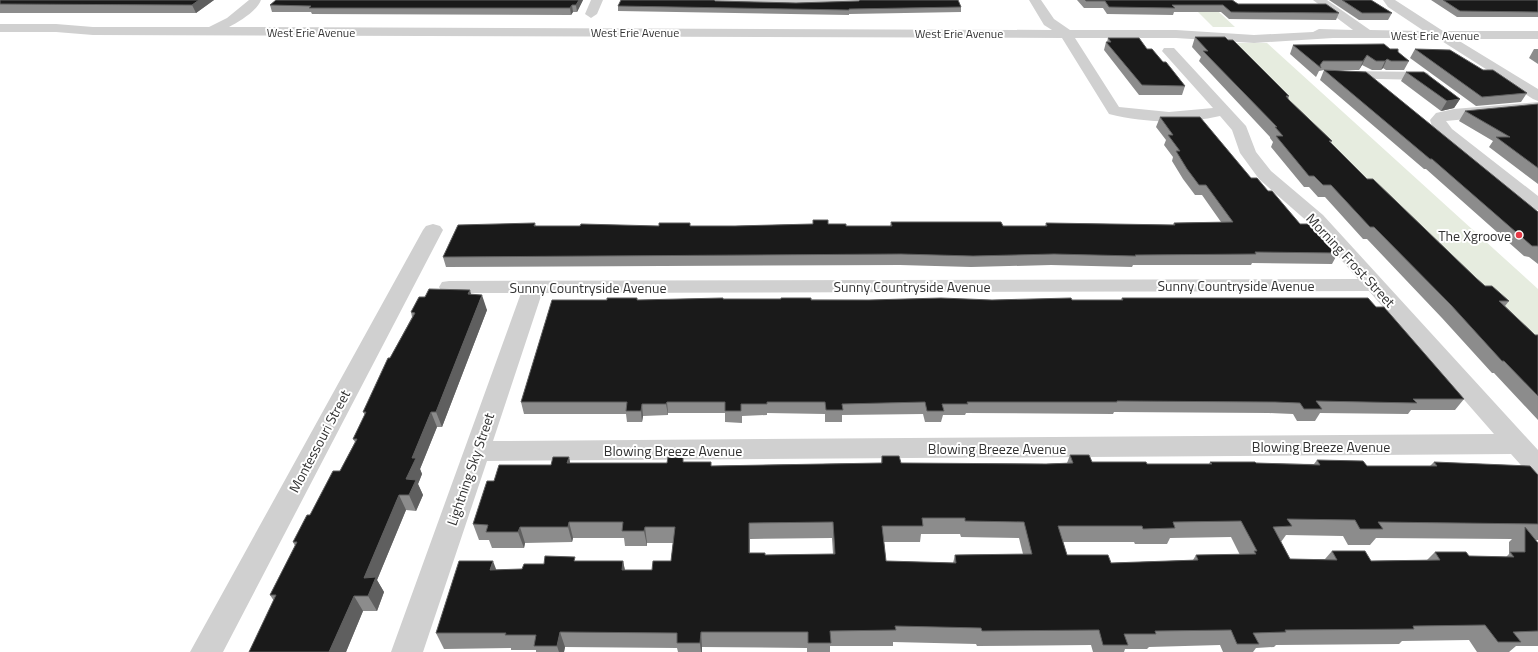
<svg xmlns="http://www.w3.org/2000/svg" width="1538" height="652" font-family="'Titillium Web',sans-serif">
  <rect width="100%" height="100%" fill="#fff"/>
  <path fill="#e6ecdf" d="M1186,0H1206L1235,27H1213Z
    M1227,43H1267L1538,289V344Z"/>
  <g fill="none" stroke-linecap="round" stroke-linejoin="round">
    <path fill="#d0d0d0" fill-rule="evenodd" d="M249,0H261C257,11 239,22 229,27L1052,30L1044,25L1029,0H1041L1054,19L1070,30H1176L1254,35L1313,32L1319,29L1353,30L1313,0H1327L1370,30L1424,31L1388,7L1383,0H1395L1443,31H1538V39H1456L1538,89V101L1533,99L1437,38H1333L1254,43L1176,38H1075L1119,107L1169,112L1213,108L1162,51L1164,48H1174L1246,126L1256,152L1271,171L1323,215L1538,450V477L1529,474L1511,454L487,461L423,652H391L521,293H449L442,292L439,287L442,282L449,281L1358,279L1309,223L1259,179L1240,153L1232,130L1220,116C1185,124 1144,123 1109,114L1062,38L93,35L56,32H0V24H56L93,27H209L227,18ZM1369,291L1494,434L493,441L542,293Z
      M591,0H603L597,14L591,18L585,14Z
      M709,0H865L859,4L796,6L715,4Z
      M1342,71L1423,72L1428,73L1430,76L1428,79L1423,80L1337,78L1335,75L1337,72Z
      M1538,102V112L1446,121L1452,129L1538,196V210L1532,209L1440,135L1432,126L1430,120L1436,113L1454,109Z
      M433,224L440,226L443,230L223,652H190L423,230L426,226Z"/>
  </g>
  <path fill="#8c8c8c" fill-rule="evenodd" d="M0,0H214L196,13H0Z
    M583,0L577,12H573L571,15L312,14L311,12H272L270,5Z
    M1077,0H1234L1233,1L1238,4L1339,13L1336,20L1229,19L1221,12H1174L1173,15L1107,14L1103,8H1084Z
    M1329,0H1371L1392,13L1388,20H1359Z
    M1431,0H1538V17H1457Z
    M715,1L961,7V12L849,14V15L618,11V6Z
    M1195,37L1289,96L1288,99L1332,141L1331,143L1367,179L1476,278L1485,286L1509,301L1505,306L1535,335H1538V420L1494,373H1492L1442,318L1367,239H1363L1325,197H1318L1309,187H1304L1271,147L1273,142L1270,138V137L1199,61L1201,57L1192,47Z
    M1108,38L1147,49L1163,62L1185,86L1182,95H1139L1104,50L1106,42H1107Z
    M1293,45L1390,49L1398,52L1409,61L1404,70H1386L1383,68L1381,70H1372L1362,65L1359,70H1324L1538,212V264L1529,257L1524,256L1426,169H1424L1320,80L1324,70L1319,71L1316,77L1290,54Z
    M1415,49L1527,93L1521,102L1476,106L1410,58Z
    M1534,49H1538V64L1529,58Z
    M1406,72L1460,99L1454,108L1441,111L1401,81Z
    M1538,104V184L1489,147L1493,141L1459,121L1465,111Z
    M1160,117L1251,178L1268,191L1300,224L1338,253L1332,264L1252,263L1251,265H1133L1132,267L1051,265L971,267L900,265L446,267L443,257L535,223L536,226H659L690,223V226H735L813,224V220L828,224L846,226H890L891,222L1003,226H1045L1046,223L1173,225L1174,223L1221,222L1202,195H1195L1183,179L1172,161L1173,157L1164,145L1166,140L1156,127Z
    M471,294L487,310L442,427H437L420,469L422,474L418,484L423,495L416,511L406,510L377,580L384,592L377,611H363L346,652H249L274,601L270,595L295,546L293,542L310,515L340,471L355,442L353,439L365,415L363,412L390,358L412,317L411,312L425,297Z
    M1122,298L1376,307L1464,399L1455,410H1411L1408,414L1320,413L1315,421H1297L1293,414L1269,413L1114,412L1113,414L966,413L965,415H943L941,422H925L923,414L842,415V422H825V414L767,413V415L742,416V423L725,422V413H668V415L643,416L642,422H627L626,414H524L521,402L723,299L869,300H1121Z
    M1070,455L1092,462L1147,464H1209L1210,462L1314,464L1317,460L1367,466H1430L1434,462L1538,475V540H1535L1538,543V646H1516L1509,652H1477L1469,640L1402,641L1399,644L1276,645L1274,647L1256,648L1253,652H1223L1220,645L1149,647L1147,649H1125L1124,652H1093L1091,645L977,646L976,644L893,642V646H830V652H807V648L702,647V652H678L677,648L565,647L564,652H536V650H511V648L444,649L436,633L496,570L522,569L544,564L577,561H623L625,570H652L671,561L673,543H647V546H625L624,538H573L572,542L525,543L524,548H492L489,540H479L473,524L494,481L551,465L569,457L570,463H667L684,462L712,466L881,463L882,456L901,463L1046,464L1067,463ZM921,534H960L961,537L1019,538L1023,554L955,555L953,563L886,561L884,542H920ZM1286,535L1343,536L1348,545H1370L1376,538L1512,539L1509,542V554L1506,557L1469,556L1435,552L1427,560L1371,561L1332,551L1325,559H1290L1281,542ZM1231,537L1240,555H1196L1193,560L1111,563L1067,555L1063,542H1134L1135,544H1167L1170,538ZM832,538L833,554L765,555L750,553V539Z"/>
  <path fill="#5f5f5f" d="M199,0H214L196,13L192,5Z
    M579,0H583L577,12L576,5Z
    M572,5L573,12L571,15L570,8Z
    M1367,55L1362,65L1359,70L1363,61Z
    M1387,59L1383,68L1381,70L1385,61Z
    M1460,99L1454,108L1441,111L1447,101Z
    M470,290L474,305L468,294Z
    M482,295L487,310L442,427L436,412Z
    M667,402L668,413V415L666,404Z
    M642,404L643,416L642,422L641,411Z
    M431,412L437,427L420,469L422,474L418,484L423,495L416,511L409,495L406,479L412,458Z
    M569,457L572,473L567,463Z
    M399,495L406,510L377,580L384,592L377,611L368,596L364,578Z
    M569,522L573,538L572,542L568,527Z
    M520,527L525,543L524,548L518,532Z
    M645,527L647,543V546L644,531Z
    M493,561L499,577L490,570Z
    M623,561L626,576L622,570Z
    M354,596L363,611L346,652H329Z
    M560,632L565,647L564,652H559L557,646Z
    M701,632L702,647V652H701L700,643Z"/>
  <path fill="#1a1a1a" stroke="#5f5f5f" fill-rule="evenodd" d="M0,0H199L192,5L0,4Z
    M276,0H579L576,5H572L570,8H309L311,6L270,5Z
    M621,0H714L715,1L796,3L859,1L860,0H958L961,7L849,9V10L618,6Z
    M1085,0H1232L1238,4H1326L1339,13L1231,12L1223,5H1172L1175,8L1109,7L1105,1H1086Z
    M1342,0H1371L1392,13H1362Z
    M1443,0H1538V12L1460,11Z
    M1195,37H1225L1228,40H1233L1289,96H1286L1289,100L1332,141H1329L1367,179H1373L1476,278L1485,286H1492L1509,301H1499L1535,335H1538V396L1504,361H1502L1451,305L1374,227H1370L1331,185H1323L1314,176H1309L1276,136H1283L1275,127H1277L1203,51H1208Z
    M1108,38H1139L1147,49H1152L1163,62H1166L1185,86L1142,85L1106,42H1111Z
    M1384,44L1390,49H1398V52L1409,61H1391L1387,59L1385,61H1376L1367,55L1363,61H1323L1320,65L1321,68L1293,45Z
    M1415,49L1450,50L1483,70H1493L1527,93L1482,97Z
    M1324,70L1366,72L1538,212V246H1532L1432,159H1430Z
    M1406,72H1424L1460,99L1447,101Z
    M1538,104V168L1496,137H1510L1465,111Z
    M1160,117H1200L1251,178H1257L1268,191H1272L1300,224H1313L1338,253L1255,252L1256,254L1135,255L1136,256L1054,254L973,256L901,254L443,257L458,225L535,223L534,226H580L581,224L659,226V223H690V226H735L813,224V220H828V224H846V226H892L891,222H1001L1003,226H1047L1046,223L1175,225L1174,223L1233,222L1206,185H1199L1187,169L1176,151H1180L1168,135H1173Z
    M429,289L470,290L468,294L482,295L436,412H431L412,458H416L406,479L416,480L409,495H399L364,578L376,577L368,596H354L329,652H249L276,595H270L297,542H293L307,515H310L333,471H340L357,439H353L366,412H363L388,358H390L415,313L411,312L419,297H425Z
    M607,298H637V300L723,298V299H781V298H811V300H869L941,298L992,300L1071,298L1072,300H1123L1122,298H1368L1376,307H1384L1464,399H1413L1417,403L1316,401L1322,409H1304L1300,403L1275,402L1117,401V402H967L968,404H942L944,411H927L925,402L842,404L843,410H826L825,402H767V404H741V411H725V402H667L666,404H642L641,411H626L627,402H521L552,300H607Z
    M1070,455H1089L1092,462H1146L1147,464H1212L1210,462H1255L1256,463L1320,465L1317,460L1363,461L1367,466H1437L1434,462L1530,466L1538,475V524L1378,522L1383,529H1360L1355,520L1287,519L1292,526L1273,527L1290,559L1337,560L1332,551H1365L1371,561L1440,560L1435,552H1466L1469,556L1514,557L1510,552H1525V527L1538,543V631L1513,632L1521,642H1498L1485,625L1413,626L1414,629L1285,630L1286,632L1253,633L1259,644H1237L1231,630L1155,631L1156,634H1124L1128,645H1103L1099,630L982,631L981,628L895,626L896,630L830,631L831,643H808V632H701L700,643H677V633L560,632L557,646H534L536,635H505L506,633H436L459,561H493L490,570L522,569L524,564H544L545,556L575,557L574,561H623L622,570H652L653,561H671L675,527H645L644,531H622L623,522H569L568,527H520L518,532H486L488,525L473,524L487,481H494L499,465H551L553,457H569L567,463H667L668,457H683V462H711V466L882,463V456H899L901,463L1046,464L1073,463ZM922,518H965V521L1024,522L1032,554L955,555L956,563L886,561L882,526H923ZM1241,521L1257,551H1254L1256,554L1196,555L1198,560L1111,563L1108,555H1067L1058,526H1142L1143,529L1175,528L1173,522ZM833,522L835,554L765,555V553H749V523Z"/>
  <circle fill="#e63946" stroke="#fff" stroke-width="1.5" cx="1519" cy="235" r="4"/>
  <g text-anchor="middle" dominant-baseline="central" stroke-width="4" stroke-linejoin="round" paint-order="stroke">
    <g font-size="12" fill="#333" stroke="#fff">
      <text x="311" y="32">West Erie Avenue</text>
      <text x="635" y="32">West Erie Avenue</text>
      <text x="959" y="33">West Erie Avenue</text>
      <text x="1435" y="35">West Erie Avenue</text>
    </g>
    <g font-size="14" fill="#333" stroke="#fff" text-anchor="end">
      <text x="1511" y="235">The Xgroove</text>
    </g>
    <g font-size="14" fill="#333" stroke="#fff">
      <text transform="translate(1351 260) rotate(47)">Morning Frost Street</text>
      <text x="1236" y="285">Sunny Countryside Avenue</text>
      <text x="912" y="286">Sunny Countryside Avenue</text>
      <text x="588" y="287">Sunny Countryside Avenue</text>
      <text transform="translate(319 441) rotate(-62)">Montessouri Street</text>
      <text x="1321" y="446">Blowing Breeze Avenue</text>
      <text x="997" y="448">Blowing Breeze Avenue</text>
      <text x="673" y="450">Blowing Breeze Avenue</text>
      <text transform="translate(470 469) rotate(-71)">Lightning Sky Street</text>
    </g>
  </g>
</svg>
